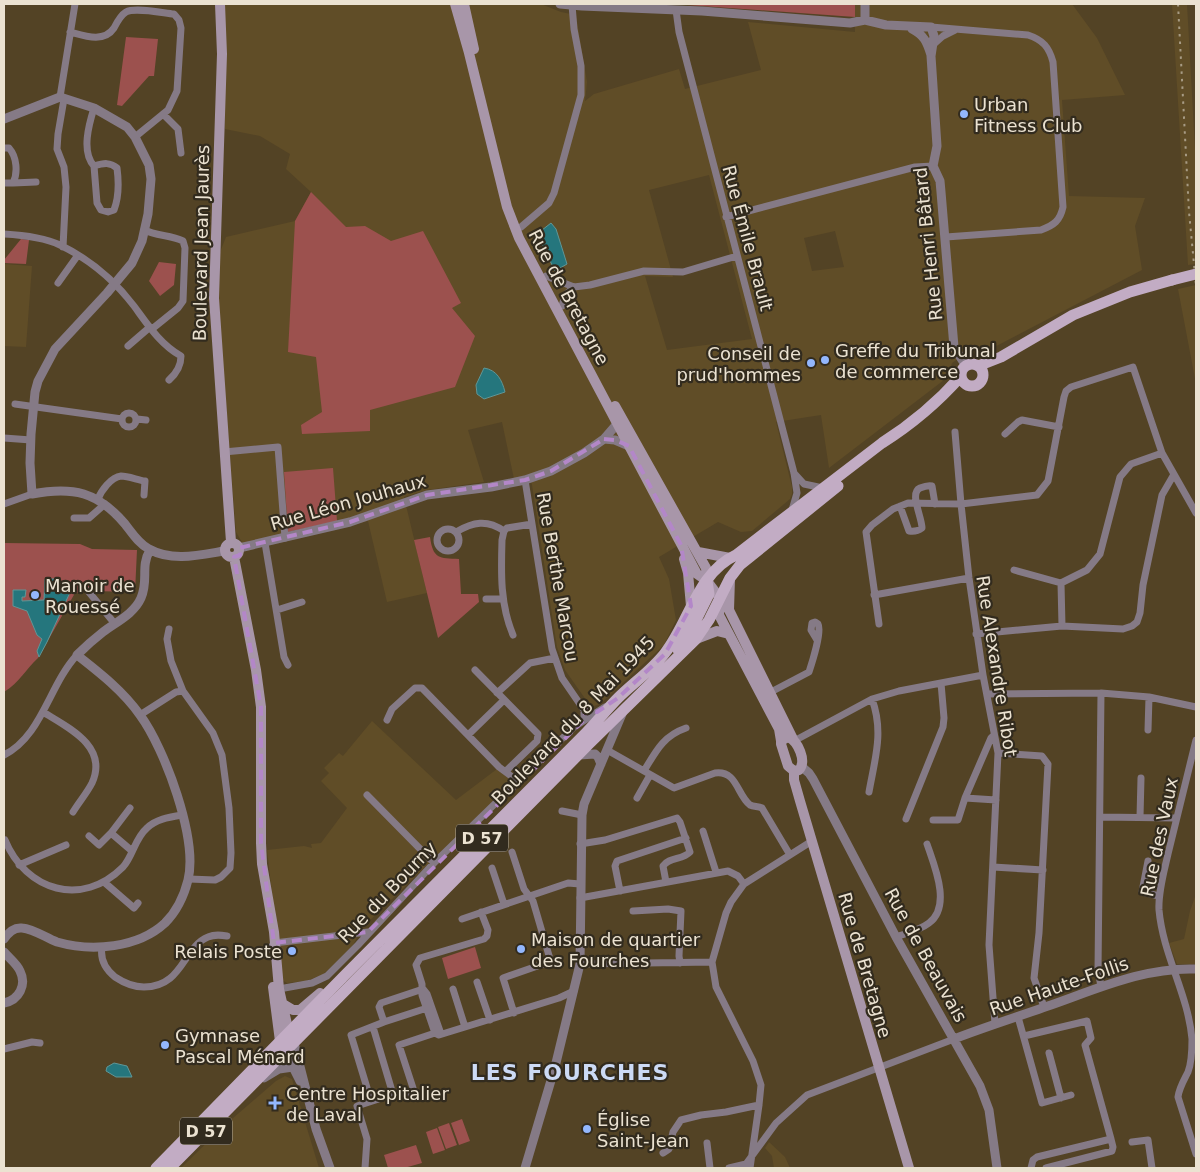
<svg xmlns="http://www.w3.org/2000/svg" width="1200" height="1172" font-family="'DejaVu Sans',sans-serif">
  <rect width="100%" height="100%" fill="#534325"/>
  <path fill="#604d27" fill-rule="evenodd" d="M225,4H541L561,12L576,15L587,82L585,101L594,94L679,69L685,89L761,70L748,22L855,32V4H1072L1097,38L1125,95L1062,100L1069,196L1145,198L1135,226L1142,270L983,353L977,354L968,352L952,363L948,375L944,380L829,468L821,415L776,422L792,487V494L790,499L752,531L741,532L718,522L659,557L669,579L676,620L664,645L600,704L591,707L565,670L557,647L532,485L529,474L514,479L502,422L468,430L484,482L427,490L404,497L427,593L387,602L368,521L247,551L236,532L218,304L220,252L226,237L295,221L311,192L286,169L290,154L260,136L225,129ZM709,175L752,339L667,350L645,276L673,277L649,190ZM835,231L844,267L812,271L804,238Z
    M1172,4H1187L1196,167V264L1188,265Z
    M4,264L32,266L26,347L4,346Z
    M1196,285V384L1178,289Z
    M372,721L456,800L497,769L513,782L363,927L353,945L330,968L322,975L306,981L287,983L282,980L267,850L304,846L312,848L311,844L321,843L347,808L321,781L329,773L324,768L339,753L343,756Z
    M1196,894V964H1177L1169,943L1184,939L1190,911Z
    M285,1076L292,1079L319,1168H181L225,1125L276,1081Z
    M769,1142L785,1157L790,1168H774L772,1156L765,1148Z"/>
  <path fill="#9c514e" d="M673,4H855V17Z
    M126,37L158,39L154,76H149L122,106L117,105Z
    M311,192L346,227L365,226L391,241L423,231L461,303L452,308L475,336L455,387L370,410V431L302,434L301,425L322,412L316,357L288,352L295,221Z
    M21,239L29,240L26,264L4,263V260Z
    M159,262L176,264L174,285L160,296L149,281Z
    M333,468L337,521L288,532L284,472Z
    M430,537C433,559 439,558 459,559L461,594H478L479,602L438,638L414,540Z
    M4,543L80,544L92,549L137,550L135,592L92,591L75,593L38,658C25,670 20,682 4,692Z
    M475,947L481,968L448,979L442,958Z
    M462,1119L470,1141L459,1145L451,1123Z
    M449,1123L457,1145L446,1149L438,1127Z
    M437,1128L445,1150L433,1154L426,1132Z
    M416,1145L422,1163L404,1168H388L384,1155Z"/>
  <path fill="#25767d" stroke="#609696" d="M551,223L556,229L567,264L555,271L537,234Z
    M484,368C497,370 502,380 505,392L484,399L477,394L476,385Z
    M45,579H54L56,585L65,588L69,585L73,586L47,642L39,657L37,651L42,639L37,635L27,611L13,606V590H26L25,597H22V601L44,600Z
    M114,1063L127,1066L132,1077H116L106,1071L107,1067Z"/>
  <g fill="none" stroke-linecap="round" stroke-linejoin="round">
    <path stroke="#857a86" stroke-width="7" d="M676,10L679,32L794,473L797,493L792,510
      M931,27L1028,35C1043,40 1049,47 1053,62L1063,207C1060,221 1054,225 1041,230L946,237
      M70,32C85,36 104,43 114,28C117,22 121,15 126,12C135,7 163,13 174,14L179,20L181,28L177,91L168,110L135,137
      M934,44L943,36L955,30
      M60,97L75,4
      M94,108C89,124 81,152 94,166L97,203L101,210L108,212L114,210C119,197 119,183 117,168C110,162 104,163 94,166
      M163,114L178,129L181,153
      M4,148H9C17,157 18,173 13,183H4
      M13,183L36,182
      M726,217L915,167L933,166
      M521,227L549,203L554,193L581,95V66L574,29L572,5
      M144,230C157,236 171,235 183,241L185,248L183,301L178,308L152,329
      M4,234C22,235 43,237 60,245C89,259 115,281 134,306C148,325 160,344 181,356C181,366 177,373 169,380
      M63,247L66,187L64,167L57,149L58,134L64,99
      M546,276L574,287L590,285L644,271L683,272L737,256
      M58,283L78,255
      M562,306L565,295L574,287
      M128,346L150,327
      M15,404L122,419
      M122 420a7 7 0 1 1 14 0a7 7 0 1 1-14 0Z
      M137,419L146,420
      M955,432L961,504L969,578L983,675L998,753L989,945L995,1024
      M1005,434L1018,422L1022,420L1059,427
      M4,438L31,440
      M224,452L278,447L285,538
      M794,473L804,484L823,488
      M525,480L552,649L562,678L584,710V720
      M98,499C101,491 111,477 121,476C128,476 138,480 145,481L144,495
      M4,504L32,494
      M900,506L909,531C915,532 918,531 922,528C922,517 909,493 920,488C925,486 928,485 932,486L935,504
      M74,518H89L105,504
      M437 540a11 11 0 1 1 22 0a11 11 0 1 1-22 0Z
      M456,532C473,522 487,519 504,531
      M265,543L284,657L288,665
      M1014,570L1061,583
      M1061,583L1087,570L1100,554L1120,477L1131,464L1162,453
      M1061,583L1062,626
      M88,591L115,624
      M874,595L969,578
      M486,599H503
      M277,610L302,602
      M879,624L866,532L872,525L893,509L908,503L961,504L1037,495L1048,481L1064,397L1066,391L1071,387L1133,367L1162,453L1196,513
      M169,629L167,639L171,661L183,691L213,733L222,755L229,808L231,853L230,868L221,877L215,880L189,879
      M976,634L1062,626L1123,629L1132,626L1137,622L1140,613L1143,585L1162,495L1173,476
      M513,635C500,604 501,573 502,540L504,531L507,528L532,524
      M475,670L538,734L537,741L506,771
      M497,693L530,663L555,658
      M769,693L809,672C812,663 822,631 818,624L815,622L812,623L811,630L817,640
      M987,694L1101,693L1149,697L1196,707
      M43,712C67,727 109,746 92,783C87,793 79,802 73,812
      M140,715L176,692L183,691
      M387,720L392,709L415,688H422L499,767L519,782
      M1148,730L1149,697
      M468,735L504,700
      M1196,740C1187,778 1177,816 1168,854C1164,872 1158,892 1159,910C1163,955 1188,994 1192,1039C1192,1049 1192,1062 1188,1072C1184,1080 1179,1088 1178,1097L1196,1154
      M794,741L872,699L899,691L983,675
      M607,750L674,788L715,773C737,770 737,795 750,805C754,807 758,806 762,808L790,855
      M998,753L1042,756L1048,764L1039,933L1034,978L1044,1007
      M4,755C42,736 49,685 77,655
      M644,771C656,751 663,736 686,728
      M869,792C875,758 884,732 872,699
      M367,795L434,863
      M637,798L650,775
      M965,798L991,738L994,735
      M130,808L111,833L132,851
      M562,811L582,815
      M1100,817L1176,818
      M1140,817L1141,778
      M906,819L943,727L944,718L941,683
      M933,820H958L965,798L996,800
      M703,831L716,872
      M89,836L99,845L111,833
      M5,840C26,891 82,908 123,867C133,856 135,838 147,828C156,819 170,817 182,815
      M580,844L605,840L677,818L680,822L690,852C683,860 669,857 663,866L666,882
      M512,852L524,889L533,901L550,959L549,962L503,978L514,1013
      M1148,861L1142,892L1159,896
      M19,865L66,845
      M993,867L1043,870
      M492,868L504,904
      M104,882L134,908L138,903
      M620,891L615,866L617,861L686,838
      M580,898L728,871L738,876L744,884
      M633,911L668,909L681,911L679,956L680,963
      M462,919L568,883L580,884
      M896,937C907,933 920,930 929,923C952,906 934,865 927,844
      M102,947C100,959 105,969 115,977C124,983 133,987 144,987C183,987 183,947 208,937C215,934 221,935 227,936
      M270,949L274,943L368,932
      M580,964L712,962
      M477,982L490,1020
      M1101,986L1098,971L1101,693
      M279,989L312,983L327,976L358,945L434,863L574,727L605,707
      M423,989L381,1003L379,1007L384,1022L427,1008
      M423,989L427,994L441,1034
      M453,989L465,1027
      M1018,1017L1042,1103L1071,1095
      M435,1033L422,995V984L416,965L420,958L484,939L487,936L488,930L481,912
      M435,1033L439,1035L559,998L574,991
      M1024,1036L1087,1021L1091,1038L1085,1045L1111,1139L1037,1157L1033,1160L1031,1168
      M4,1049L32,1042L40,1043
      M1049,1053L1061,1098
      M411,1095L413,1088L399,1045L435,1033
      M371,1101L351,1035L384,1022
      M1132,1142L1148,1140L1152,1168
      M707,1143L710,1168
      M663,1153L669,1149L673,1132L681,1120L701,1115L726,1112L759,1105
      M365,1168L367,1139L357,1106L388,1096L392,1091L373,1027
      M729,1168L746,1164L776,1123L807,1095L954,1039
      M750,1168L759,1105L761,1085L753,1061L716,987L712,962L726,913L731,902L744,884L812,841
      M1046,1168L1112,1151L1113,1147L1111,1139"/>
    <path stroke="#857a86" stroke-width="9" d="M560,4L582,6L702,11L850,23L865,20L886,25L931,27L934,36L931,56L937,146L933,166L940,181L941,192L954,347L966,366
      M865,4V20
      M912,29C924,35 927,42 931,55
      M4,119L60,97L94,108L127,127L135,137L149,165L151,179L148,214L142,241L132,263L107,293L55,349L38,381L35,392L31,434L30,463L32,494C73,486 98,492 125,524C132,533 139,544 149,549C172,562 200,555 224,551
      M604,439L615,440L629,446
      M239,548L350,522L427,495L491,487L525,480L551,471L584,453L604,439L617,424
      M579,755L595,754L598,757L601,764
      M802,767L809,773L813,779L896,937L980,1086L989,1110L997,1168
      M4,939C8,933 14,927 22,928C34,929 46,938 57,942C92,952 138,948 165,923C177,911 184,896 188,880C198,839 165,749 140,715C123,691 100,673 77,655C85,647 94,639 103,632C116,622 134,614 141,598C149,580 140,567 150,550
      M4,952C9,958 17,964 20,971C27,985 19,1000 4,1003
      M954,1039C985,1027 1017,1017 1048,1006C1097,989 1144,967 1196,969
      M294,1043L316,1129L330,1168
      M285,1051L300,1081
      M264,1078L279,1069L293,1067
      M525,1168L555,1067L580,964L582,815L584,804L622,714"/>
    <path stroke="#a896a9" stroke-width="10" d="M220,4L222,54L214,298L231,542
      M455,4L469,53L507,207L519,238L697,574L707,581L729,610L793,739
      M464,4L474,49
      M615,406L706,568L707,581
      M225 550a7 7 0 1 1 14 0a7 7 0 1 1-14 0Z
      M698,552L730,558
      M234,557L256,670L261,707V843L262,864L274,932L279,989L289,1033
      M684,559L688,573L691,606L695,605
      M720,599L719,615L779,729L781,741
      M729,610L730,578
      M696,639L717,631L729,634
      M788,737C798,741 807,761 799,770L794,771L788,766L781,744V741Z
      M794,771V780L800,801L909,1168
      M273,987L280,1041
      M283,1004L293,1010H300L320,993"/>
    <path stroke="#c2acc4" stroke-width="11" d="M961 375a11 11 0 1 1 22 0a11 11 0 1 1-22 0Z
      M978,366L1001,357L1073,315L1130,292L1172,280
      M678,650L696,620L709,594L707,581
      M156,1168L345,975L584,735C596,723 606,710 618,698C633,683 652,670 665,653C690,621 697,573 736,555L882,443C912,424 938,402 961,376
      M170,1168L588,745L696,639L709,620L730,578L740,565L838,486"/>
    <path stroke="#a79b84" stroke-width="2" stroke-dasharray="2.5 5" stroke-linecap="butt" d="M1178,4L1189,212L1196,285"/>
    <path stroke="#c2acc4" stroke-width="11" d="M1172,280L1196,274"/>
  </g>
  <path fill="none" stroke="#b387c8" stroke-width="4" stroke-dasharray="10 6" stroke-linejoin="round" d="M604,439L615,440L629,446L681,545L691,606L665,654L618,698L597,712L586,709L584,720L368,932L274,943L261,843V707L234,557L240,555L239,548L350,522L427,495L525,480L551,471Z"/>
  <g fill="#93b7fd" stroke="#322b1e" stroke-width="2">
    <circle cx="964" cy="114" r="5"/>
    <circle cx="825" cy="360" r="5"/>
    <circle cx="811" cy="363" r="5"/>
    <circle cx="35" cy="595" r="5"/>
    <circle cx="521" cy="949" r="5"/>
    <circle cx="292" cy="951" r="5"/>
    <circle cx="165" cy="1045" r="5"/>
    <path d="M272.5 1095.5h5v5h5v5h-5v5h-5v-5h-5v-5h5z"/>
    <circle cx="587" cy="1129" r="5"/>
  </g>
  <g text-anchor="middle" dominant-baseline="central" stroke-width="4.5" stroke-linejoin="round" paint-order="stroke">
    <g fill="#322b1e" stroke="#b4ab9b" stroke-width="1">
      <rect x="456" y="824.5" width="52" height="27" rx="4"/>
      <rect x="180" y="1117.5" width="52" height="27" rx="4"/>
    </g>
    <g font-size="16" font-weight="bold" fill="#ebe2d1">
      <text x="482" y="838">D 57</text>
      <text x="206" y="1131">D 57</text>
    </g>
    <g font-size="18" fill="#ebe2d1" stroke="#322b1e" text-anchor="start">
      <text x="974" y="104">Urban<tspan x="974" dy="21">Fitness Club</tspan></text>
      <text x="835" y="350">Greffe du Tribunal<tspan x="835" dy="21">de commerce</tspan></text>
      <text x="801" y="353" text-anchor="end">Conseil de<tspan x="801" dy="21">prud'hommes</tspan></text>
      <text x="45" y="585">Manoir de<tspan x="45" dy="21">Rouessé</tspan></text>
      <text x="531" y="939">Maison de quartier<tspan x="531" dy="21">des Fourches</tspan></text>
      <text x="282" y="951" text-anchor="end">Relais Poste</text>
      <text x="175" y="1035">Gymnase<tspan x="175" dy="21">Pascal Ménard</tspan></text>
      <text x="286" y="1093">Centre Hospitalier<tspan x="286" dy="21">de Laval</tspan></text>
      <text x="597" y="1119">Église<tspan x="597" dy="21">Saint-Jean</tspan></text>
    </g>
    <g font-size="18" fill="#ebe2d1" stroke="#322b1e">
      <text transform="translate(748 238) rotate(75)">Rue Émile Brault</text>
      <text transform="translate(201 243) rotate(-89)">Boulevard Jean Jaurès</text>
      <text transform="translate(928 244) rotate(-96)">Rue Henri Bâtard</text>
      <text transform="translate(569 297) rotate(62)">Rue de Bretagne</text>
      <text transform="translate(348 502) rotate(-16)">Rue Léon Jouhaux</text>
      <text transform="translate(558 577) rotate(80)">Rue Berthe Marcou</text>
      <text transform="translate(997 666) rotate(81)">Rue Alexandre Ribot</text>
      <text transform="translate(573 720) rotate(-46)">Boulevard du 8 Mai 1945</text>
      <text transform="translate(1159 837) rotate(-78)">Rue des Vaux</text>
      <text transform="translate(387 892) rotate(-46)">Rue du Bourny</text>
      <text transform="translate(926 955) rotate(61)">Rue de Beauvais</text>
      <text transform="translate(865 965) rotate(74)">Rue de Bretagne</text>
      <text transform="translate(1059 986) rotate(-19)">Rue Haute-Follis</text>
    </g>
    <g font-size="22" font-weight="bold" letter-spacing="1" fill="#ccdaf5" stroke="#322b1e">
      <text x="570" y="1072">LES FOURCHES</text>
    </g>
  </g>
  <rect width="1200" height="1172" fill="none" stroke="#ebe2d1" stroke-width="10"/>
</svg>
